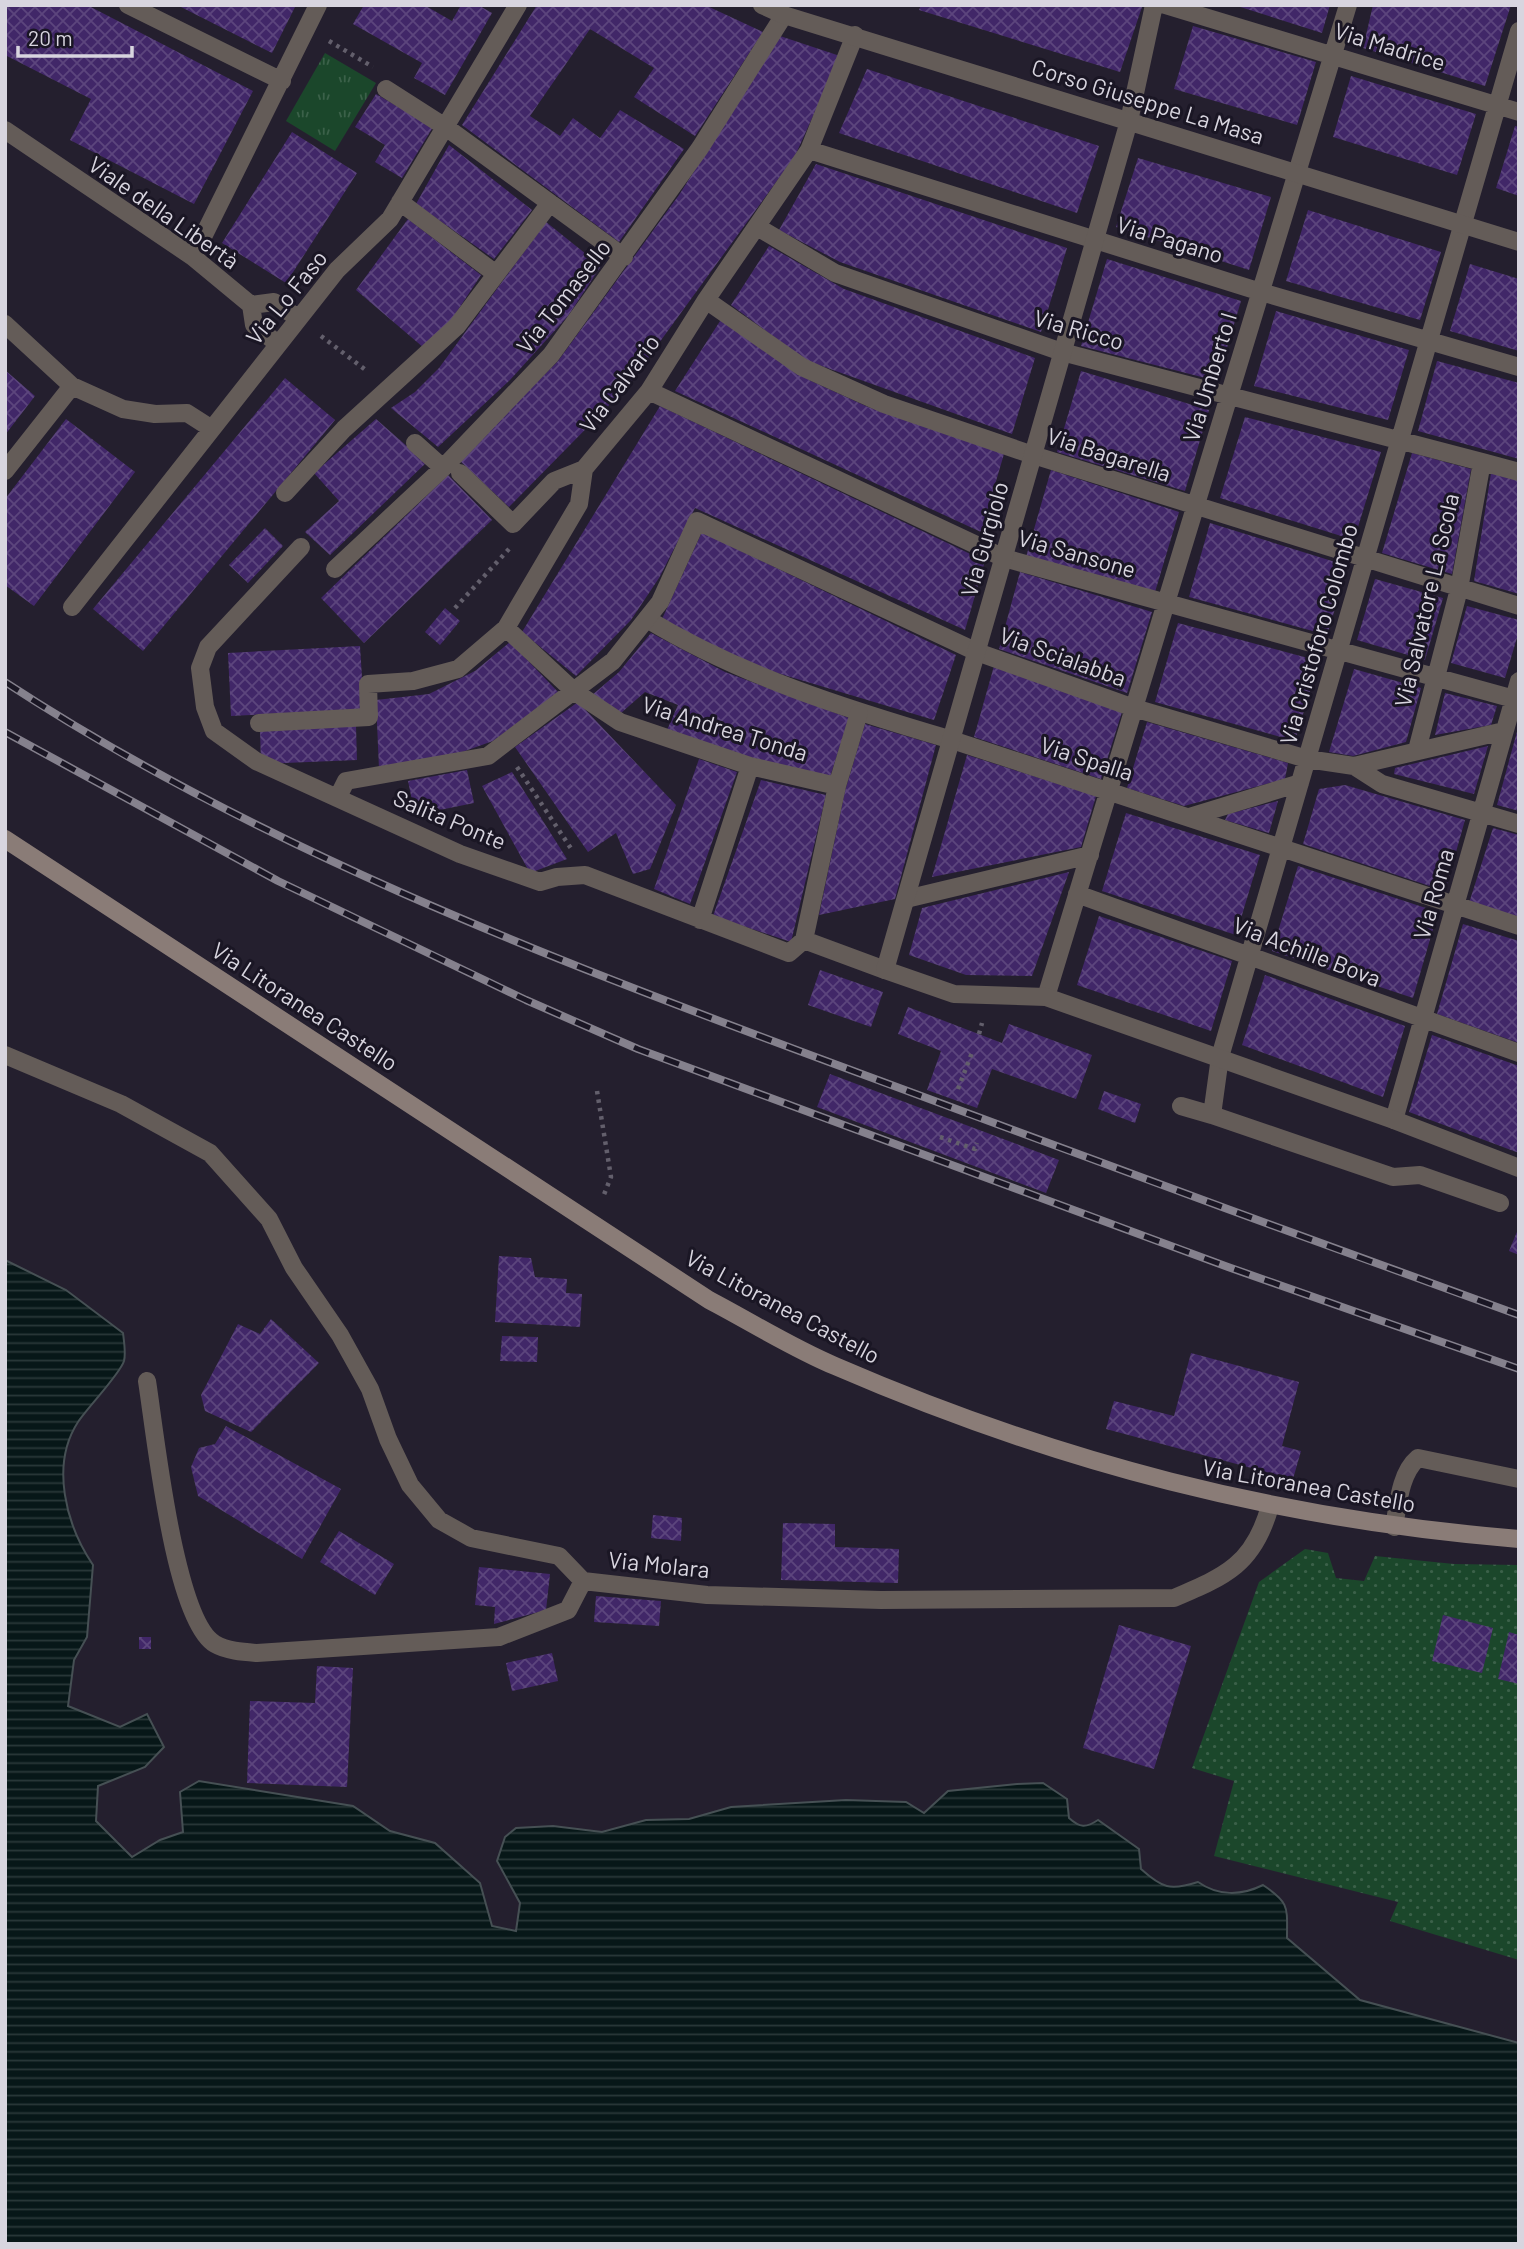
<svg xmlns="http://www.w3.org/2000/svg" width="1524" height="2249" font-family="Barlow,sans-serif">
  <defs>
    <pattern id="park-tufts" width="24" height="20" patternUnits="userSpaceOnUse" patternTransform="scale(1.75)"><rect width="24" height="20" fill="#1b472b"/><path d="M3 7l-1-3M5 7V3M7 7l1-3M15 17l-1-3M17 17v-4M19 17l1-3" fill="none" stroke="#3b6149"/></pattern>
    <pattern id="garden-dots" width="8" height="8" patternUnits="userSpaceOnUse" patternTransform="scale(1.75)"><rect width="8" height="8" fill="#1b472b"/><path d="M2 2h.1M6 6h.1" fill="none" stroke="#3b6149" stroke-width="1.8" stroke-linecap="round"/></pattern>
    <pattern id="water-rules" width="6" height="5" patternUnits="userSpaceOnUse" patternTransform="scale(1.75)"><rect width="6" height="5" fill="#071718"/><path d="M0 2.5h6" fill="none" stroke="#2a3839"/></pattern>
    <pattern id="building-cross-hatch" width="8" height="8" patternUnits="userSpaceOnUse" patternTransform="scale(1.75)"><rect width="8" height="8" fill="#412768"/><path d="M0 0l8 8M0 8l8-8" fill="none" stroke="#5c457d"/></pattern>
  </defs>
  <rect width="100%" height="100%" fill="#241f2e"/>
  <path fill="url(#park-tufts)" d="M325,53L376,83L335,151L286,121Z"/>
  <path fill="url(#garden-dots)" d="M1305,1549L1328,1553L1336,1578L1364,1581L1375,1556L1454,1564L1519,1565V1960L1390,1921L1398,1902L1214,1856L1234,1781L1192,1768L1259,1582Z"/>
  <path fill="url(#water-rules)" stroke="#465054" stroke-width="2" d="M5,1260L66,1290L123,1333C124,1341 126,1353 124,1361C120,1374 88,1407 78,1422C50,1465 66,1525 93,1565L87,1637L74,1660L68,1706L120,1727L147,1714L164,1747L145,1767L98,1786L96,1821L132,1857L160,1840L183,1832L180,1792L199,1781L353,1806L390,1831L435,1843L480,1883L492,1926L516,1931L520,1903L497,1861L505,1837L516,1828L553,1826L602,1832L646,1820L689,1819L731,1807L846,1800L906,1802L924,1813L948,1791L1017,1784L1043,1783L1067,1799L1069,1818C1080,1828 1086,1828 1098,1820L1139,1849L1141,1869C1162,1888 1170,1891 1198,1882C1218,1896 1241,1896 1263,1885C1290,1903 1287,1907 1287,1938L1360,2000L1519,2043V2244H5Z"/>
  <path fill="url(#building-cross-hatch)" d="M5,5H87L253,91L194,204L70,140L91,99L5,55Z
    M177,5H296L272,53Z
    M364,5H424L452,21L461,5H478L492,13L445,95L414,78L422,63L353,24Z
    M537,5H705L763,32L695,136L634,97L654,68L590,29L530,116L560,136L573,118L600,138L620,110L684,149L619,242L462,125Z
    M921,5H1137L1142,7L1120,72L919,10Z
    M1234,5H1330L1322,33Z
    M1373,5H1511L1485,86L1363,48Z
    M1193,26L1316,62L1297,125L1174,89Z
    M780,36L840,56L795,156L627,387L509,507L459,460L558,361L679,195Z
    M867,69L1099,146L1077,213L839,133Z
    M1351,76L1476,114L1457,175L1333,137Z
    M376,94L433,127L402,178L375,162L385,145L355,127Z
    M1515,126L1519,127V196L1496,188Z
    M292,132L357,173L286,283L222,243Z
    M449,145L532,210L494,259L416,204Z
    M1138,158L1271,197L1249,270L1116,227Z
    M816,164L1067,248L1041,332L840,262L779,230Z
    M1308,210L1441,252L1420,320L1286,281Z
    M408,219L481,275L452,319L424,348L356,290Z
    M546,222L601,266L568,316L510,380L438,447L391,408L415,392L439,368Z
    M769,246L844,289L1035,358L1012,434L805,360L731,305Z
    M1107,259L1241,301L1217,381L1081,346Z
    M1470,264L1519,279V351L1450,331Z
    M1276,311L1409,350L1388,420L1254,386Z
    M722,318L809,380L868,407L1004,454L981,532L675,391Z
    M1437,361L1519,383V459L1418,431Z
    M5,370L35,396L5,435Z
    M1081,371L1209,410L1185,491L1057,452Z
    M285,378L335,420L143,651L93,609Z
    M660,406L985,561L965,630L695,508L659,578L631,620L576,676L522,632Z
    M1245,417L1381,452L1354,540L1220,498Z
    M66,419L135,472L34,606L5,585V499Z
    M376,419L426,463L330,555L305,532L339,501L314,473Z
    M1412,453L1471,469L1452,574L1382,553Z
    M1051,470L1179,512L1155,592L1026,557Z
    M1491,473L1519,480V594L1474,581Z
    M448,475L492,520L364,643L321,598Z
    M1210,523L1348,566L1327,635L1189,597Z
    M265,528L283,546L248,583L229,565Z
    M702,532L956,655L934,720L764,669L708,648L662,619Z
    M1020,572L1152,612L1127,693L999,649Z
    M1375,579L1443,598L1425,660L1357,640Z
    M1467,606L1519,620V631L1505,678L1451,663Z
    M445,608L460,621L440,645L425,632Z
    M1178,623L1319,661L1295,741L1155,702Z
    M651,633L725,672L849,718L830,777L752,758L667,730L678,705L645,692L621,713L591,696L619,672Z
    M510,642L559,693L493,741L448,757L379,769L376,700L429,694L475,671Z
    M360,646L364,709L231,716L228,653Z
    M994,666L1122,712L1101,779L974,737Z
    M1354,669L1421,688L1406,742L1353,756L1329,752Z
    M1445,693L1497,706L1491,725L1435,735Z
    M578,702L676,805L650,869L633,874L616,833L588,852L515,747Z
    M1147,722L1288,763L1285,779L1184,806L1127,788Z
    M865,724L936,745L895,899L819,915L845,791Z
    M356,726L357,760L261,764L260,730Z
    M1518,728H1519V811L1497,805Z
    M1488,746L1474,794L1394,774L1395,768Z
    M967,755L1096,796L1081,847L932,877Z
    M699,759L737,772L690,904L654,889Z
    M467,770L474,803L415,815L408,781Z
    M512,772L567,859L530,873L482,786Z
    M761,780L826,795L791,942L713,916Z
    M1345,785L1465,820L1445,891L1303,844L1319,789Z
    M1278,801L1269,833L1225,820L1228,814Z
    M1126,813L1260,855L1236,935L1102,891Z
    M1493,828L1519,835V918L1469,903Z
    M1298,866L1438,912L1413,998L1272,951Z
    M1069,872L1032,976L966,975L909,955L922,908Z
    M1099,916L1232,961L1211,1031L1077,985Z
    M1463,924L1519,941V1043L1437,1014Z
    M820,970L883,992L871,1027L808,1005Z
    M1265,975L1405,1026L1383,1097L1242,1045Z
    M908,1007L1002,1043L1009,1024L1092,1055L1076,1099L992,1069L977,1108L927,1090L941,1051L898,1034Z
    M1432,1035L1519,1066V1153L1409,1112Z
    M830,1074L1059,1160L1046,1193L817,1107Z
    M1104,1091L1141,1104L1135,1123L1098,1109Z
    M1519,1227V1255L1509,1251Z
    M499,1256L531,1258L535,1277L567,1279L566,1293L582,1294L580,1327L495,1322Z
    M271,1319L319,1363L251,1432L205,1411L201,1395L238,1324L260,1334Z
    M502,1336L538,1337L537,1362L500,1361Z
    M1191,1353L1299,1382L1282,1446L1301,1451L1293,1479L1106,1429L1114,1401L1174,1416Z
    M226,1426L341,1489L302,1559L198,1496L191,1467L199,1448L215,1444Z
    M653,1515L682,1518L681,1541L651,1538Z
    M783,1523L835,1524V1547L899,1549L898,1583L781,1580Z
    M339,1531L394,1564L375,1595L320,1562Z
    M479,1567L550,1574L546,1610L494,1624L495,1607L475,1605Z
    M596,1596L661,1601L659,1626L594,1622Z
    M1443,1615L1493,1628L1482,1673L1432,1661Z
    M1119,1625L1191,1646L1154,1769L1083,1748Z
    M1509,1632L1519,1635V1684L1498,1679Z
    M139,1637H151V1649H139Z
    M552,1653L558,1681L512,1691L506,1663Z
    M317,1666L353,1668L347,1787L247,1783L250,1701L315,1703Z"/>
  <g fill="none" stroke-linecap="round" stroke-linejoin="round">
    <path stroke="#635f6c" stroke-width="4.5" stroke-dasharray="3.5 5" stroke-linecap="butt" d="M329,41L373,67
      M321,336L367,371
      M455,608L509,549
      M517,767L572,850
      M979,1034L982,1023
      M958,1089L973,1050
      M597,1091L611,1177L603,1197
      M940,1137L975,1149L977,1143"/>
    <path stroke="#645c58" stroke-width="18" d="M647,619C741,676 846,709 952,740
      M1181,1106L1212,1115L1220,1057
      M1212,1115L1393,1177L1420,1175L1500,1203"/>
    <path stroke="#645c58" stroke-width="18" d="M128,5L282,81
      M1165,5L1519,112
      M386,89L447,128L624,257
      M1129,121L1154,5
      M5,130L193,257L251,305L274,302L298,318
      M809,150L1261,292L1519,367
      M400,202L496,274
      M759,228L835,273L1062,352L1482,462L1459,589L1417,750
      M193,257L318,5
      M706,300L802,367L884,404L1033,455L1519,606
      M251,305L254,325L278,344
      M5,324L72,386L123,409L155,414L187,413L212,429
      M649,391L1004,558L1514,699
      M415,443L443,468
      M1482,462L1519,472
      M5,471L72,386
      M460,473L513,524L554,481L584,469
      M285,493L344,429L457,326L550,203
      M301,547L208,647L200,668L205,707L214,731L256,761L460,854L540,882L557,877L585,875L789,953L804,940L885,970
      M335,569L443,468L551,355L700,148L784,15
      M72,607L337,270L390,219L518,5
      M506,628L575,692L620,722L750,766L837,786
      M259,723L369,717L368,684L413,681L458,669L506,628L579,504L584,469L649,391L706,300L809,150L855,35
      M952,740L1519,926
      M1354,766L1382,784L1519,824
      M338,797L346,781L488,756L613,661L660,602L697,521L977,652L1134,708L1307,759L1354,766L1504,731
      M1189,817L1300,783
      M1077,894L1519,1053
      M906,899L1090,855
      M700,920L750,766
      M804,940L837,786L859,713
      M1046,997L1348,5
      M5,1055L121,1104L210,1153L269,1219L294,1268L340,1335L370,1389L388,1439L410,1485L439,1520L471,1538L559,1556L583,1581
      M1220,1057L1519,31
      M1394,1120L1519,681
      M147,1381C155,1431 174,1620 215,1644C227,1651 243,1652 257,1653L499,1637L568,1610L583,1581L707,1595L881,1600L1174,1598C1226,1576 1254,1564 1270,1506"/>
    <path stroke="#645c58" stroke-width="18" d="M762,5L784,15L1519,242
      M1129,121L885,970L954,994L1046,997L1394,1120L1519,1168
      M1394,1527C1398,1505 1400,1473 1418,1458L1519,1479"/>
    <path stroke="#8a7c77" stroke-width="18" d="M5,839L709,1300C751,1322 792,1348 835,1366C1059,1463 1276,1519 1519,1539"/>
    <g stroke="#85818d" stroke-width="8">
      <path id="rail" d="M5,682C256,846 541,955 821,1059C1053,1145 1286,1231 1519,1315
        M5,732L278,881L526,1000L638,1049L1228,1267L1519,1369"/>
    </g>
    <use href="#rail" stroke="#1a1624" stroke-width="5" stroke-dasharray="16" stroke-linecap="butt"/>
  </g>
  <g text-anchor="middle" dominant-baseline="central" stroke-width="6" stroke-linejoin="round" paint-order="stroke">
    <g font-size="23" fill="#d8d5df" stroke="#1a1624">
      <text transform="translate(1390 46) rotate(17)">Via Madrice</text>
      <text transform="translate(1148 101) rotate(17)">Corso Giuseppe La Masa</text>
      <text transform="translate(164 212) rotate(35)">Viale della Libertà</text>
      <text transform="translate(1170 239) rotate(17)">Via Pagano</text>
      <text transform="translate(563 296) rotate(-52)">Via Tomasello</text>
      <text transform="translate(286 297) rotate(-51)">Via Lo Faso</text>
      <text transform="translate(1079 329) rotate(16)">Via Ricco</text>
      <text transform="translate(1209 377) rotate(-73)">Via Umberto I</text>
      <text transform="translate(619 383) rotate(-53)">Via Calvario</text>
      <text transform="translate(1109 454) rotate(18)">Via Bagarella</text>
      <text transform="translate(984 539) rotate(-74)">Via Gurgiolo</text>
      <text transform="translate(1077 553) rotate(16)">Via Sansone</text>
      <text transform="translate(1426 600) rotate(-77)">Via Salvatore La Scola</text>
      <text transform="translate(1318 634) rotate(-74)">Via Cristoforo Colombo</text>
      <text transform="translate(1063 656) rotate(20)">Via Scialabba</text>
      <text transform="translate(725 728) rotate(17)">Via Andrea Tonda</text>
      <text transform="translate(1087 758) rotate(18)">Via Spalla</text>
      <text transform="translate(450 819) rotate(23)">Salita Ponte</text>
      <text transform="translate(1433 894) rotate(-74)">Via Roma</text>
      <text transform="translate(1307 951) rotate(21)">Via Achille Bova</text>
      <text transform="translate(305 1006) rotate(33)">Via Litoranea Castello</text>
      <text transform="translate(783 1306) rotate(28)">Via Litoranea Castello</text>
      <text transform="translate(1309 1485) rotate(10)">Via Litoranea Castello</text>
      <text transform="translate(659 1564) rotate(6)">Via Molara</text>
    </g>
  </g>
  <rect width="1524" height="2249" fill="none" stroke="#d8d5df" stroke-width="14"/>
  <path d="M18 46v10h114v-10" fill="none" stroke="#d8d5df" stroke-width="3.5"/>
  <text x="28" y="46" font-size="21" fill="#d8d5df" stroke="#1a1624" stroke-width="5" paint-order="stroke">20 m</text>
</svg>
